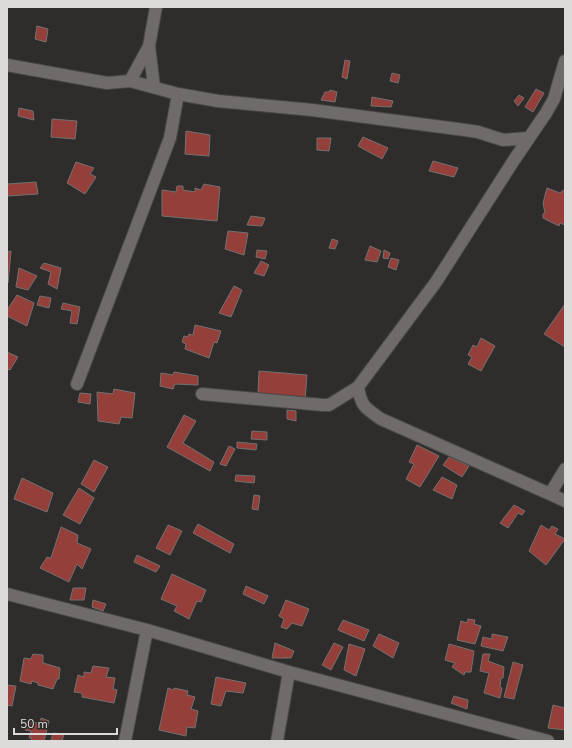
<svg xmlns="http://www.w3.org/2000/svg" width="572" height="748" font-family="'Nunito Sans',sans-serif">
  <rect width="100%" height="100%" fill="#2f2d2b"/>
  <path fill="#943f39" stroke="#747170" d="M37,26L48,29L46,42L35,39Z
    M345,60L350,61L347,79L342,77Z
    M392,73L400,75L398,83L390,81Z
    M536,89L544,93L533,112L525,107Z
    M330,90L337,92L335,102L321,100L325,92H329Z
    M519,95L524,98L518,106L514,101Z
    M372,97L393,101L391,107L371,106Z
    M19,108L33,111L34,120L18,116Z
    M52,119L77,121L75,139L51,137Z
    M186,131L210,135L209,156L185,154Z
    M363,137L388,148L382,159L358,146Z
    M317,138H331L329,151L317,150Z
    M433,161L458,168L454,177L429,171Z
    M76,162L94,168L90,174L96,177L85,194L67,183Z
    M36,182L38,194L7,196V184Z
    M204,184L220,187L217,221L162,216V190L176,192L177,186H183V190L195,192V188L201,190Z
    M547,188L560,193L565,189V225L560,223L559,226L543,218V214L545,213L543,203Z
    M251,216L265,218L262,226L247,225Z
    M228,231L248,233L244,255L225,249Z
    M332,239L338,241L335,249L329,248Z
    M370,246L381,251L377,262L365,260Z
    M257,250L267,251L265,259L256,257Z
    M384,250L390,253L388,259L383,258Z
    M11,251L8,283H7V252Z
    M391,258L399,260L396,270L388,267Z
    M261,261L269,265L264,276L254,273Z
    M44,263L61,268L57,289L48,284L51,272L40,268Z
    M19,268L37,276L28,290L16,287Z
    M234,286L242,290L231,317L219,313Z
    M17,295L34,303L27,326L7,316V310Z
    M40,296L51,298L49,308L37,305Z
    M63,303L80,307L77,324L70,323L72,311L61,309Z
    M565,304V347L544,334Z
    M195,325L221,331L217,343L214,342L209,358L185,349L186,344L182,342L184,336L188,337L189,334L193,335Z
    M481,338L495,346L481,371L468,364L472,357L468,355L473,345L477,347Z
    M7,352L18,357L10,370L7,369Z
    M259,371L307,375L305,401L258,394Z
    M174,372L198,376V385L175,384L173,389L160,386L161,373L173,375Z
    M114,389L135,393L132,418L121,417L119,424L98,421L97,392L113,394Z
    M80,393L91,394L90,404L78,402Z
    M287,410L296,411V421L287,419Z
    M184,415L196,421L183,443L214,462L210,471L167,447Z
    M252,431L267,432V440L251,439Z
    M237,442L257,444L256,450L237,448Z
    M417,445L439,456L420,487L406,479L414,464L409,462Z
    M229,446L235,449L226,466L220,464Z
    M449,457L469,466L462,477L443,465Z
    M94,460L108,467L94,492L81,484Z
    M236,475L255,476L254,483L235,481Z
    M442,477L457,485L452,499L433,490Z
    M22,478L53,493L47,512L14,499Z
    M79,488L94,498L80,524L63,515Z
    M254,495L260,496L258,510L252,509Z
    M514,505L525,511L522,515L518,513L508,528L500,523Z
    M198,524L234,544L230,553L193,533Z
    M168,525L182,531L170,555L156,548Z
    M541,525L549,530L552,526L558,529L555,534L565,539L546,565L529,551Z
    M61,527L78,535L77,543L91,549L82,569L77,564L69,582L40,568L47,557L51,558Z
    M137,555L160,566L156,572L134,562Z
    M172,574L206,590L201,602L197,601L189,619L174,611L177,606L161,599Z
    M246,586L268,596L264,604L243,594Z
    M73,588H86L84,600H70Z
    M93,600L106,604L103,611L92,607Z
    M286,600L309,609L302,626L292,623L287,629L281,627L284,619L279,616Z
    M468,619L475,620L474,624L481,626L475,644L457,640L461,621L467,623Z
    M343,620L369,630L364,641L338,630Z
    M379,634L399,643L393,658L373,646Z
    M492,634L508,637L503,651L481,646L483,637L492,639Z
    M275,643L294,651L291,658H272Z
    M334,643L343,647L331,670L322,665Z
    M349,644L365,649L356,676L344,670Z
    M449,644L474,651L471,672H465L464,675L452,667L455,663L445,660Z
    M33,654L43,655V663L60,668L59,679H57L53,689L38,685V683L32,681L31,684L20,681L24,658L31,659Z
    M483,654H490L488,661L504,667L503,678H501L500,687L502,688L500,698L484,693L489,673L480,671Z
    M513,662L523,665L514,699L504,697Z
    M93,666L109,668L106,677L115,678L113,689L117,690L114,703L82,697V693L74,692L78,675L84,677V672L91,673Z
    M216,677L246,683L243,693L226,691L221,706L211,704Z
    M7,685L16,686L12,706L7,705Z
    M168,688L173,690L174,688L188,691L187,695L195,697L191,709L198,711L195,728L187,727L186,736L159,730Z
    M454,696L468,700L467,709L451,703Z
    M553,705L565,708V730L548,728Z
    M41,718L49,721L44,741H31L32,738H29L31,731L25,730L28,722L40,723Z
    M53,733L64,734L62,741H51Z"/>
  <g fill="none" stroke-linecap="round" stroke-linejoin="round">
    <g stroke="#4a4847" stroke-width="14">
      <path id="minor" d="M149,46L154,87
        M7,65L107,83L130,81L178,94L170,138L77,384
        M130,81L149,46L156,7
        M178,94L218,101L312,110L465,130L478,132L503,140L529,138
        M358,387C361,406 365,408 381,419L550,494
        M202,394L323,405H329L358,387L436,282L514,160L546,113L554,99L565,61
        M565,469L550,494L565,501
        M7,594L147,630L289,672L548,741
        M125,741L147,630
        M277,741L289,672"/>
    </g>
    <use href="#minor" stroke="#6e6b6a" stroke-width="12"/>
  </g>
  <rect width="572" height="748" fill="none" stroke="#dddbda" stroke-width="16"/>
  <path d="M14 728v6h103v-6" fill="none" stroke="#dddbda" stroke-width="2"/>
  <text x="20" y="728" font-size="12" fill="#dddbda" stroke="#2f2d2b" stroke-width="3" paint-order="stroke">50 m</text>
</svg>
